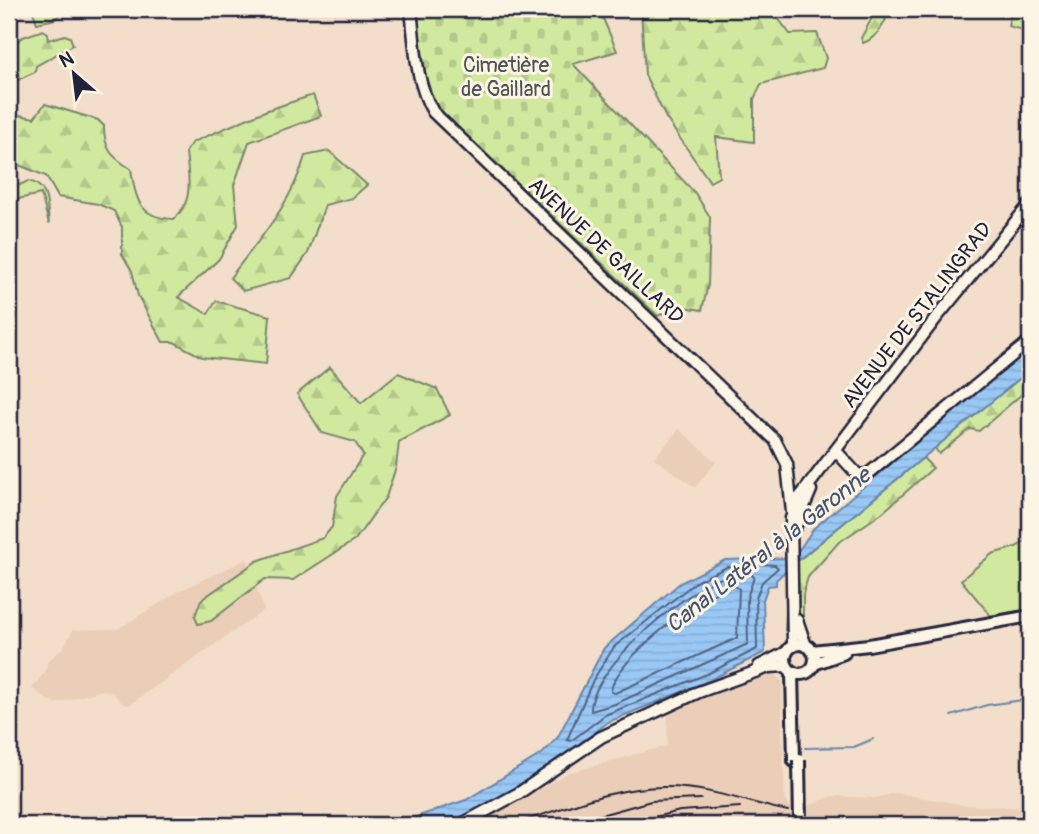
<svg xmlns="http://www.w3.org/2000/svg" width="1039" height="834" font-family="Pangolin,sans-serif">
  <defs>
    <pattern id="forest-firs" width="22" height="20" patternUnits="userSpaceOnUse" patternTransform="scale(1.75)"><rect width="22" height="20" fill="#d1e99f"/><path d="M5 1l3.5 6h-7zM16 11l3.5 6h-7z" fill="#b3c88a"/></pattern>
    <pattern id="cemetery-stones" width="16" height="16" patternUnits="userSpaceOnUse" patternTransform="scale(1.75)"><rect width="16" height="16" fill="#d1e99f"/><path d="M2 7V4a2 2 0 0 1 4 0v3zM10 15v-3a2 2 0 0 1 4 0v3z" fill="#b3c88a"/></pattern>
    <pattern id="water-rules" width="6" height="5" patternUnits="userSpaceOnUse" patternTransform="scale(1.75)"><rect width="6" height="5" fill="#9ac8f5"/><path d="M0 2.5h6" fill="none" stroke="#84acd3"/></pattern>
  </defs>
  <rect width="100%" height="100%" fill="#f2deca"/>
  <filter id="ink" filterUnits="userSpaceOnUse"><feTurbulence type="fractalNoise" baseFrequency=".0143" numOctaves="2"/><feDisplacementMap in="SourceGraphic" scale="14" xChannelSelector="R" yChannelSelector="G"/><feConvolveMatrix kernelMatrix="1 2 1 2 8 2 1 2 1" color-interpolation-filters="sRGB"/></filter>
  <g filter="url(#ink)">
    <path fill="#eaceb7" d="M679,429L716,462L695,487L654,458Z
      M247,559L264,610L129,705L123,704L113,693L103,690L54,704V701H49L32,688L45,672L48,661L63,648L73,630L118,629L181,590Z
      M771,670L782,681V742L785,800L791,808V825H475L568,773L667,746L668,713Z
      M896,793L964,805L1030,808V825H802V809L832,796L875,798Z"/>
    <path fill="url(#forest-firs)" stroke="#7a866d" stroke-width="2" d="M32,9H66L55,19L37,23Z
      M641,9H771L790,34L817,33L826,58L823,68L761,84L754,99V142L716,137L719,177L710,182L666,118L645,75Z
      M877,9H889C886,23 877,38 863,43L861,38Z
      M1011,9H1030V32L1008,26Z
      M43,30L48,33V40L65,35L70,37L73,45L36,66L35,72L9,84V47L23,37Z
      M313,95L321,116L249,142L234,185L238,225L219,259L178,297L208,314L216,301L270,316L266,364L202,357L174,342H163L138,296L132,271L122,254V227L114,211L98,204L58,197L46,176L9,161V113L34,118L45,104L98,120L104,126C104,150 112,157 131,169C136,200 139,218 174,219C195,200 188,177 186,151L193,142L265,111Z
      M329,151L367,185L352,198L325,205L308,253L291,278L243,291L230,278C260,238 291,205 305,156Z
      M28,181C49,185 47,205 49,224L41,194L9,201V190Z
      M330,367L361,403L398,373L437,389L450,415L399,442L396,467L386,497L355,540L293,580L265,579L211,621L198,624L195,616L201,600L257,561L323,538L332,527L337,496L363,455L355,442L322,433L297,394Z
      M1030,370V387L979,431L970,429L939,454L935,448Z
      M923,458L933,468L882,513L838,543L808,577L803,594V620L785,630L788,569Z"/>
    <path fill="url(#cemetery-stones)" stroke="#7a866d" stroke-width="2" d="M416,9H599L617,51L573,64L695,193L710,217L708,285L702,310L678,306L658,316L447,117L430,97L427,85Z"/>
    <path fill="#d1e99f" stroke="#7a866d" stroke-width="2" d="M1030,538V609L991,616L961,580L992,554L1016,547Z"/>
    <path fill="url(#water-rules)" stroke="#6a86ab" stroke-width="2" d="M1030,348V370L790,567L776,580V585L768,586L763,600L765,652L710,680L608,722L532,781L458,820L444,825H392L466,800L543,753L558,737L604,648L680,583L725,560L789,558L799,550L814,528Z"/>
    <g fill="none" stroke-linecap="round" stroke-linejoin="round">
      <path stroke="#526485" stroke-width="2" d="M762,564L775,565L778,568L762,582L756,598L757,649L707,674L605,715L571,741L567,740L593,680L614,647L697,581L727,567Z
        M751,574L754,577L747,598L748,644L615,704L591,711C590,669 682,594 719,579C729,575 740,574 751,574Z
        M735,586L739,589L737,638L615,693L611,692C612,662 705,590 735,586Z"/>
      <path stroke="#6a86ab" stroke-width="2" d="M951,716L987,705L1030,699
        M805,748L854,747L873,739"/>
      <g stroke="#22223b" stroke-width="15">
        <path id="secondary" d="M411,9C415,43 415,82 433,112L775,440L787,464L792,512
          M836,451L858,475L868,474L1030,341
          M794,530L811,490
          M797,620L806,646
          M793,646L791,518L799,498L937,317L1030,204
          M759,666L787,652
          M693,694L769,667L787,666
          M460,825L519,793L601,737L699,692"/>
      </g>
      <g stroke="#22223b" stroke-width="16">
        <path id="primary" d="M785 659a15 15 0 1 1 30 0a15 15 0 1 1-30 0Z
          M812,651L869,645L1030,616
          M814,664L844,653
          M792,672L794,761"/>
      </g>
      <use href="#secondary" stroke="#fcf5e5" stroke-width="10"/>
      <use href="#primary" stroke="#fcf5e5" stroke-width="10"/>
      <path stroke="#22223b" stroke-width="2" d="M511,825C561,810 613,786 667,787C708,787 749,803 788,811
        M565,825L651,801L701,799
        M620,825L680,811L740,807
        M711,825L800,820L1030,818"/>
      <g stroke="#22223b" stroke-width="16" stroke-linecap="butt">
        <path id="primary-bridge" d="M799,760L800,825"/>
      </g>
      <use href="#primary-bridge" stroke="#fcf5e5" stroke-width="10"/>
    </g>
  </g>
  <g text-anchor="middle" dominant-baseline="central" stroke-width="6" stroke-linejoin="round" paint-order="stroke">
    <g font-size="21" fill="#4e5454" stroke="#fcf5e5">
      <text x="506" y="65">Cimetière<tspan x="506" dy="24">de Gaillard</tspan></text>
    </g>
    <g font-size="21" fill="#22223b" stroke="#fcf5e5">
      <text transform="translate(606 251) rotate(43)">AVENUE DE GAILLARD</text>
      <text transform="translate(917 315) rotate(-52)">AVENUE DE STALINGRAD</text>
    </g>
    <g font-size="23" font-style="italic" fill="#465473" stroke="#fcf5e5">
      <text transform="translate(768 550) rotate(-38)">Canal Latéral à la Garonne</text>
    </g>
  </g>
  <rect width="1039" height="834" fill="none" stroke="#fcf5e5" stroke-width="35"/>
  <rect x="18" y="18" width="1004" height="799" fill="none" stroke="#22223b" stroke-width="2.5" filter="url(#ink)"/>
  <g transform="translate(74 74) rotate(332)" stroke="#fcf5e5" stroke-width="5" paint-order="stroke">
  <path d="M0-5L12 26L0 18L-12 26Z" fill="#22223b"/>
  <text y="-10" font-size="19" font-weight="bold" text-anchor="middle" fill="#22223b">N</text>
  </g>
</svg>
